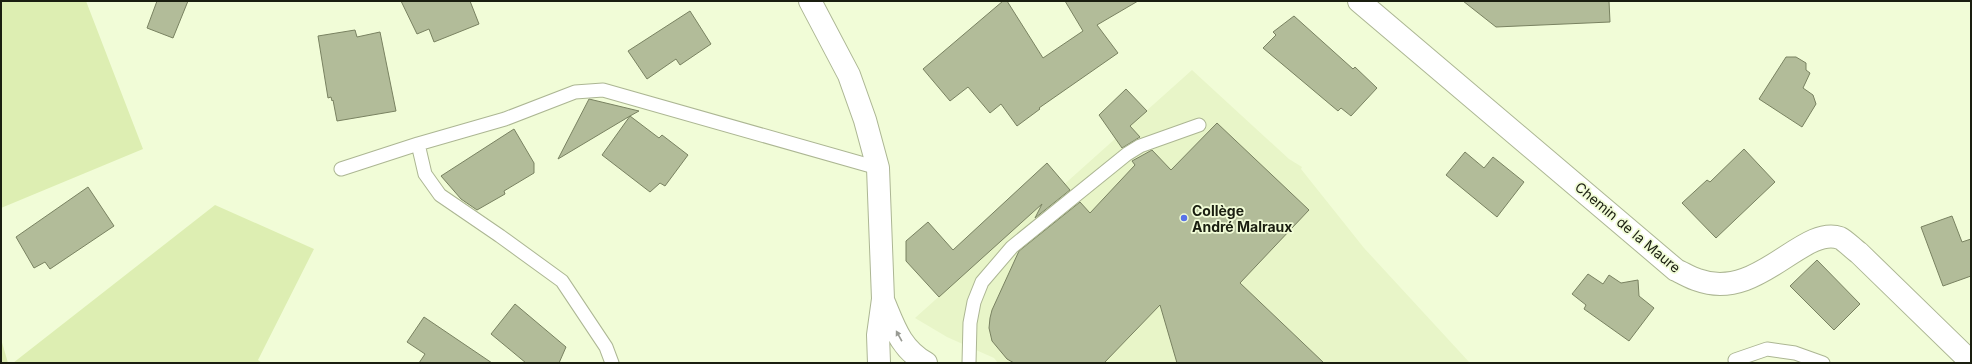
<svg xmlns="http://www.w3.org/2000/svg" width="1972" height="364" font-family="Inter,sans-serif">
  <rect width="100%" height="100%" fill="#f1fcd7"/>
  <path fill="#e8f5c8" d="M1192,70L1289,159L1302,167L1301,169L1364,248L1470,363H998L994,358L947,337L915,318Z"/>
  <path fill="#ddeeb2" d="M1,1H86L143,149L1,208Z
    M215,205L314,249L258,360L262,363H13Z
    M1,339L8,363H1Z"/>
  <path fill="#b2bc99" stroke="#798261" d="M157,1H188L173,38L147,28Z
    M401,1H470L479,24L434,42L429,29L417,34Z
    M1003,1H1007L1043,58L1083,31L1065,1H1138L1097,25L1118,53L1039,108L1040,109L1017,126L1001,104L990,113L968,87L950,101L923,69Z
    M1463,1H1609L1610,22L1496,27Z
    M690,11L711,44L680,65L676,59L647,79L628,51Z
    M1294,16L1353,69L1355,67L1377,88L1351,116L1341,108L1338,111L1263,48L1276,35L1273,32Z
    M355,30L357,37L380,32L396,111L337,121L333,100L332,101L331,97L328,98L318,36Z
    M1786,57H1796L1806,63V70L1810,73L1803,88L1813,95L1816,104L1802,127L1759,99Z
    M1126,89L1147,111L1130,126L1140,137L1122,148L1099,115Z
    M589,99L639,111L630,116L659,138L662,135L688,155L665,186L660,183L650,192L602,155L630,116L558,159Z
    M1217,123L1309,210L1240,283L1324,363H1177L1160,305L1104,363H1014L1007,359L992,341L989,328L990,318L992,310L1019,251L1080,202L1090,213L1135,165L1132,161L1152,150L1171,170Z
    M514,129L534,163V173L504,191L505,194L477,210L461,199L441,176Z
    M1744,149L1775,182L1716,238L1682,203L1707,180L1710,182Z
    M1465,152L1484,168L1493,157L1524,182L1497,217L1446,175Z
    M1047,163L1070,190L1035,218L1042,204L939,297L906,261V241L928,222L953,250Z
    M88,187L114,226L50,269L45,262L34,268L16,237Z
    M1952,216L1962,242L1971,239V276L1943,286L1921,227Z
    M1817,260L1860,304L1834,330L1790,286Z
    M1588,274L1603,284L1609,275L1621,283L1638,280L1639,296L1654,308L1629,341L1584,309L1586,305L1572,294Z
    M515,304L566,347L559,363H526L491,334Z
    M424,317L492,363H419L425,354L407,342Z"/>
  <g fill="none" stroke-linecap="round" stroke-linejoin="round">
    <g stroke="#acb693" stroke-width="15">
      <path id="service" d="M418,144L425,174L440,195L500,236L562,281L606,347L612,363
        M341,169L418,144L505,119L575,92L603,90L878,168
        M1735,360L1767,349L1795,353L1823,363
        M969,363L970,323L974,302L982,282L1012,247L1127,154L1140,146L1199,125"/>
    </g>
    <g stroke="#acb693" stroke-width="24">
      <path id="minor" d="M810,1L849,75L865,120L878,168L883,299L878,335L879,363
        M1359,1L1676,270C1683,273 1691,278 1698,280C1758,302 1802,225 1840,238C1846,241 1853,249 1859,253L1971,362
        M883,300C894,326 900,348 926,363"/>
    </g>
    <use href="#service" stroke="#fff" stroke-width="13"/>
    <use href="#minor" stroke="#fff" stroke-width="22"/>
  </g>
  <defs><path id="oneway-solid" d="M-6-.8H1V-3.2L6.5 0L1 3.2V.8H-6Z"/></defs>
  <use fill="#989a93" href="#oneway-solid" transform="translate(899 336) rotate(-119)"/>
  <circle fill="#5972e9" stroke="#f1fcd7" stroke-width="1.5" cx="1184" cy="218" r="4"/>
  <g text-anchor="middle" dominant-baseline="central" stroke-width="3.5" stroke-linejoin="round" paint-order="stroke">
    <g font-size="14" font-weight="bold" fill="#1a1e10" stroke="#f1fcd7" text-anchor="start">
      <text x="1192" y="210">Collège<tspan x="1192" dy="16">André Malraux</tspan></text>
    </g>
    <g font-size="14" fill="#1a1e10" stroke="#f1fcd7">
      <text transform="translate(1628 227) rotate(40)">Chemin de la Maure</text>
    </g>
  </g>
  <rect width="1972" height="364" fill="none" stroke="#1a1e10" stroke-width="4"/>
</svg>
